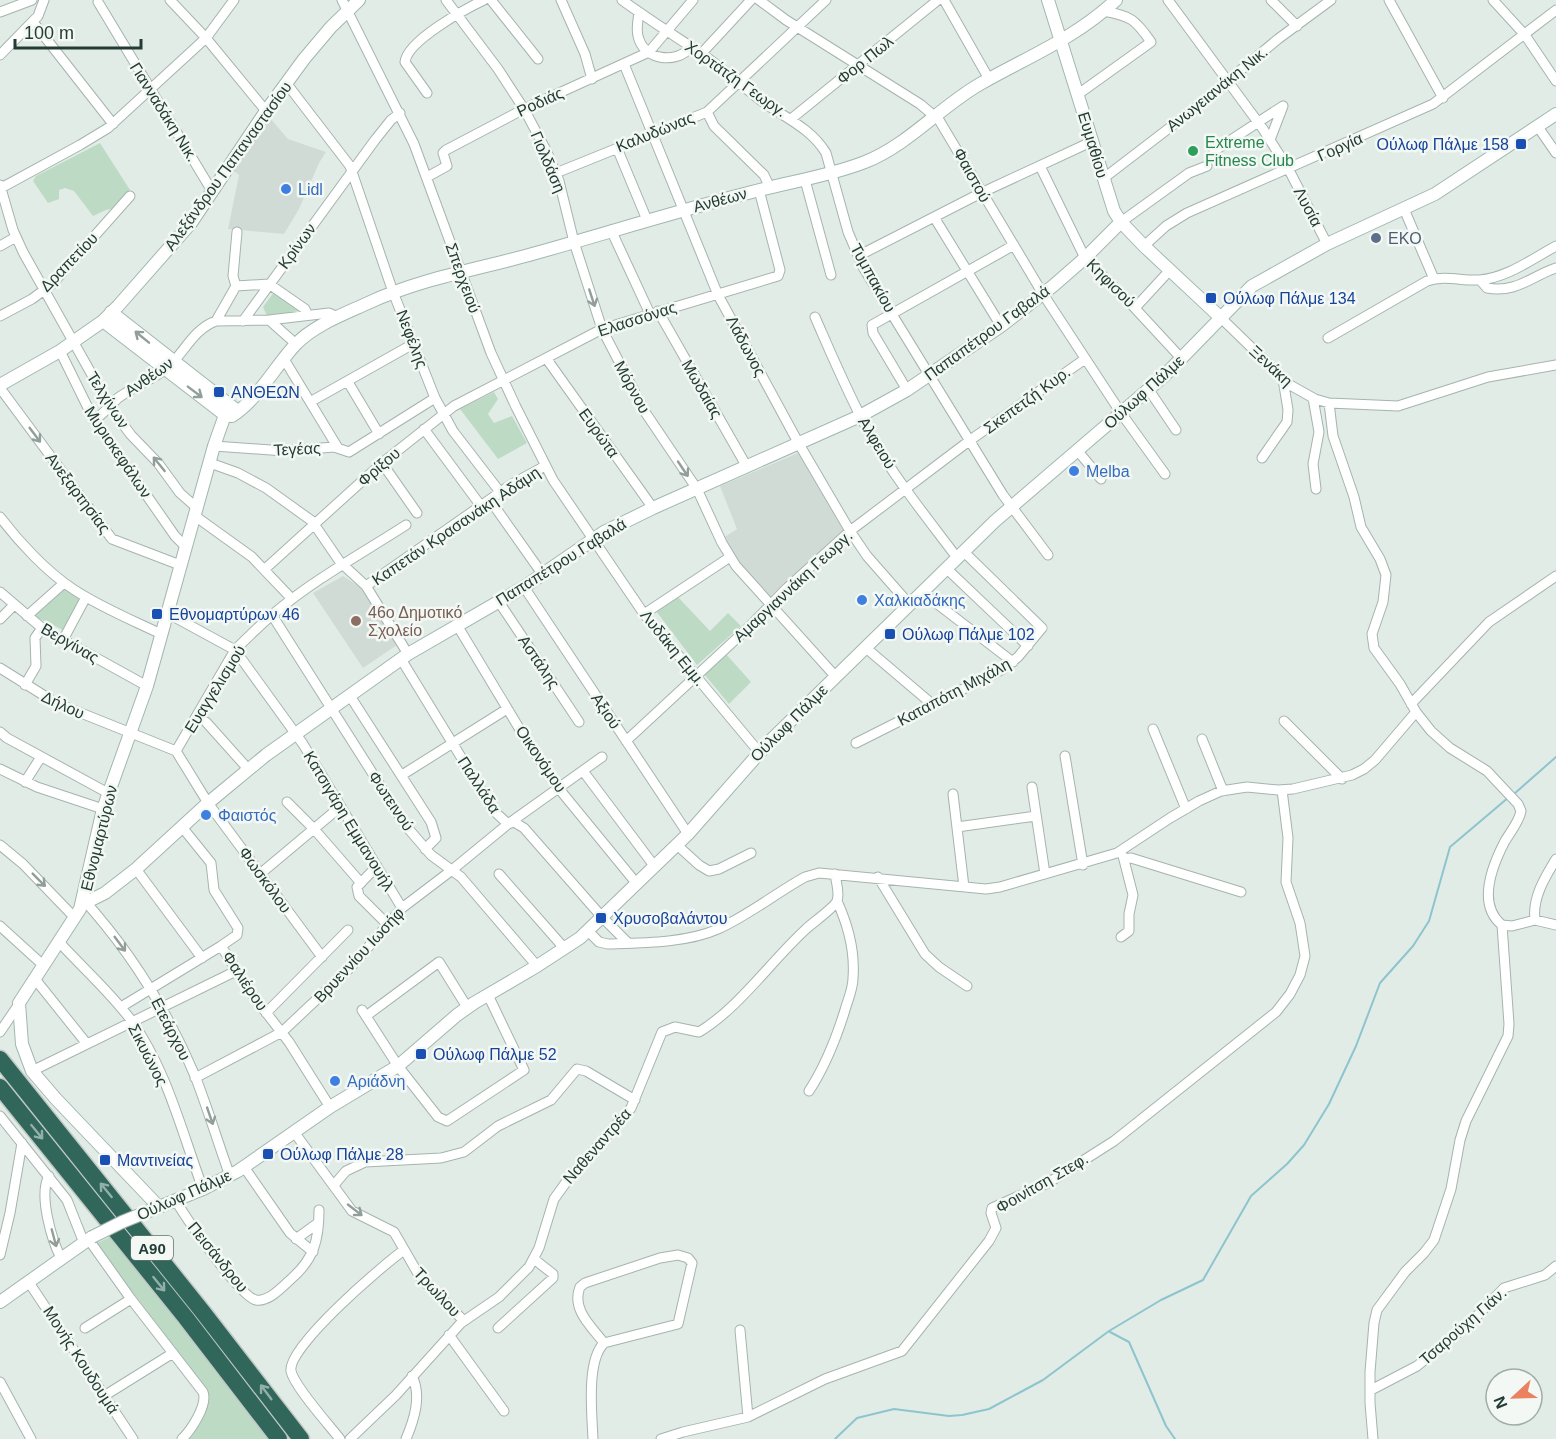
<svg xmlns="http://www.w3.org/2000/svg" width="1556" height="1439" font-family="Helvetica,sans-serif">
  <rect width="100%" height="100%" fill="#e2ece7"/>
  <path fill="#d1dbd6" d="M270,118L288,139L326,152L319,163L299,209L284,234L228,229L239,175L233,170Z
    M798,453L843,530L770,597L733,555L723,538L737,529L720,486Z
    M343,576L360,587L397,645L363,668L313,593Z"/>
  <path fill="#bddbc4" d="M100,143L130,190L111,209L106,210L93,216L74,191L65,188L59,190V199L48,203L33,181L36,176Z
    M274,292L300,311L267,316L263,307Z
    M494,392L498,399L488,414L494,423L512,416L527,443L498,459L460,409Z
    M65,588L82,596L63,630L34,616Z
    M678,597L710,631L728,613L741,626L697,665L656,611Z
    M726,654L751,682L729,704L704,674Z
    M110,1237L231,1389L269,1439H187L207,1403L208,1391L99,1248L97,1243Z"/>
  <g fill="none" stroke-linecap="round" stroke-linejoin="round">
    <path stroke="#8ec4cd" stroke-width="2" d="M1514,794L1556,757
      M1110,1332L1129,1342L1166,1426L1175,1439
      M835,1439L857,1418L894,1409L949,1416L962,1415L989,1409L1043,1380L1109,1331L1161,1300L1203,1280L1251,1196L1287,1164L1304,1145L1329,1104L1356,1046L1380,983L1413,946L1429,921L1450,847L1509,797"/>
    <g stroke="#a5b4ae" stroke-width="11">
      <path id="street" d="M170,0L206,38L266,111
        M342,0L414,144L491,353L516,407L553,480L644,614L759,752
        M446,0L498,69L524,109L547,152L559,181L574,242L602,329L645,412L697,489L722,543L736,566L836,677
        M491,0L538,59
        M561,0L585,54L592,79
        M622,0C648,19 675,36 702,54C722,68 740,84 759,99C783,117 810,127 826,153L848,232L863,267L1003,495L1048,555
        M759,0L786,20L920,104L939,120L1043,294L1121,413L1165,474
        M944,0L989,79
        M1168,0L1263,129L1289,170L1327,244
        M1271,0L1297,26
        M1389,0L1443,98
        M1493,0L1525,35L1556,81
        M98,2L212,191
        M0,12L32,0
        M639,13C638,20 636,28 638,36C643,60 676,65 691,47
        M33,22L113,124
        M701,54L751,0
        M0,55L38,16L44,0
        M624,64L718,295L799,444L850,531L867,556L910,605
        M287,84L350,166L393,292L435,398L453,431L500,492
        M427,93L405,62C407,41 465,9 484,0
        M1077,95L1151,42C1135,19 1131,16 1103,11
        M707,112L714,126L764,175L770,188
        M791,119L938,0
        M1538,127L1556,153
        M1270,140L1283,106
        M617,148L647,220
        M1214,151L1283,106
        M1040,166L1085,258L1131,304L1181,358
        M556,173L707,112L826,0
        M427,177L447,166L443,153L446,150L524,109L649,52L693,0
        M1104,178L1194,109L1278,39L1331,0
        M805,180L831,275
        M0,185L13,230L23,252L110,407L131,435L158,463L180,493L197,508
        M1,188L80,145L108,128L206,38L234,0
        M1404,209L1434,279
        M934,217L1001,326
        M1121,222L1189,173L1207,166
        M611,230L650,314
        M0,246L16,237
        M1144,246L1166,226L1187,213L1433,104L1556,10
        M858,256L981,193L1093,141
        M1480,280L1487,288C1517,293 1530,277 1556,268
        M236,286L269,284L305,309L307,315
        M1135,308L1170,270
        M658,311L747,467
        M0,316L32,299L52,284L130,196
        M815,317C833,358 850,399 872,438C897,481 928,519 958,559
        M1220,317L1290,385L1315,399L1329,403L1398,406L1488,377L1556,365
        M269,320L296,344
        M216,321L236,286L233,276L237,232
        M243,321L375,140L391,120L400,113
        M1328,338L1427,281C1445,275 1461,281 1479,280C1507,278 1532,259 1556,246
        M60,351L94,420L175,536L186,547
        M546,358L653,508
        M284,359L338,448
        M348,382L379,434
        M0,388L112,539L180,565
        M907,390L873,333L872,325L1014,245
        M1149,390L1176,430
        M1313,398L1319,432L1313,464L1316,489
        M310,402L413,344
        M1329,403L1333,436L1354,497L1361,527L1380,559L1386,575L1383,602L1372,634L1374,648L1400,684L1416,712L1431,731L1450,748L1487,771L1518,804L1521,811C1519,822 1511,831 1505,841C1493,864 1476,904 1502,925L1509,1024L1508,1036L1466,1121L1460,1140L1451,1189L1434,1240L1424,1253L1405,1272L1377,1310L1374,1323L1370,1372V1403L1373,1439
        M94,420C104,414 110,405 118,398C133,387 151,380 166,369C183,355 193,329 216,321L269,320L329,313L338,317
        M424,429L481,506
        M214,446L284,451L334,447L349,452L435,398
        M1077,450L1101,479
        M1262,458L1287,422L1288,410L1283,379
        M210,463L238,473L266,488L312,521L340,562L366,586L408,654
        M382,463L417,513
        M490,500L543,575
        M195,516L252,557L292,599
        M0,517C19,542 47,572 73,589C100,607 132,620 161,634
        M265,569L382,463L454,406L602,329L778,276L780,270L759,190
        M947,569L1028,646
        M366,586L512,484L545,466
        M524,587L688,834
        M0,592L42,628L147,686
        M923,593L1013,662
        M499,602L579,722
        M167,613L235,650L303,744L402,908
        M644,614L730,557
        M272,615L406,826L431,855L461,877L537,966
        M27,616L64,583
        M0,619L14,605
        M457,625L522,733L560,790L637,884
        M63,640L86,597
        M866,648L932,704
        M401,659L494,811L508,824L514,822L524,828L602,917L628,943
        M0,668L56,703L176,751L208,803L322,957
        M25,685L36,666L35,638L42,628
        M350,696L431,822L436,838L425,849
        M1411,704L1489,622L1556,576
        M1284,721L1342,779
        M206,722L249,770
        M1153,729L1186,809
        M0,732L7,738L108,793
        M1202,739L1223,791
        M626,741L749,627L787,588L850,531L969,441L1085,359
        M856,743L1003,669L1018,657L1042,628L964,552
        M176,751L235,650C247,638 259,626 272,615C313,580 361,554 406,525
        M1065,756L1083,865
        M0,769L37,787L103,809
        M583,771L655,867
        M402,775L507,709
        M25,782L41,757
        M1032,787L1045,874
        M953,794L964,887
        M287,802L314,829L361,883
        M182,827L211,863L214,890L238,928L237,935L221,946L254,997L289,1042L330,1107
        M957,827L1036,816
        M0,845L23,864L75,918
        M677,845L699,865L709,871L719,869L751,853
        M1124,859L1131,858L1241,892
        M377,866L357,887L359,896L387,924
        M136,869L202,958
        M260,874L340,807
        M499,874L565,949
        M878,877L925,954L939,967L967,986
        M83,899C130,951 168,1012 195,1076C208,1109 218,1143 230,1176
        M1535,920C1532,898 1545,877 1556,859
        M1502,925L1512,926L1535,920L1556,925
        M0,926L44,966
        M588,931L599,942L608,944C642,943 687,943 718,929C749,915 776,893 805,877L819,873L986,889L1000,887L1117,853L1170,818L1199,801L1221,791L1247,787L1278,790L1293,789L1352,775L1364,769L1375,760L1416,712
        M1121,937L1129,931V914L1133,895L1123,856
        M59,942C83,968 110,992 131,1020C167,1070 182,1133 203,1189
        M35,979L87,1044
        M121,1007L221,946
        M362,1010L398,1066L438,1117L447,1121L524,1070L488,995
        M266,1013L348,930
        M366,1016L439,962L467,1007
        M0,1032L19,1004
        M32,1071L236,971
        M195,1078L282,1032L351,967L402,908L452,870L508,824L602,757
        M809,1091C826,1065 836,1039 845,1010C848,999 853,989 853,978C855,952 848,925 837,901
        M0,1116L67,1200L84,1243
        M294,1132L352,1211L394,1232L420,1277L464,1321
        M244,1167L290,1233L313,1252
        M49,1176C38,1194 52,1241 61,1258
        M334,1185L346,1171L365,1162L441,1158L464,1152L498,1126L551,1100L577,1069L586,1071L635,1100
        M176,1201C186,1218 240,1297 256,1300C269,1302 282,1287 291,1279C314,1259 319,1240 319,1210
        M296,1239L318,1223
        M89,1240L131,1299L203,1392C208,1405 191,1430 182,1439
        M0,1255L10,1213L22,1143
        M678,1255L688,1258L692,1263L678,1324L604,1343C591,1326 571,1309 580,1287L585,1283L660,1258Z
        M28,1281L133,1439
        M85,1328L131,1299
        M498,1328L553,1278V1274L534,1259
        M740,1330L748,1417
        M449,1335L504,1411
        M0,1382L31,1439
        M1371,1390L1417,1366L1471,1322L1504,1288L1545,1275L1556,1266
        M104,1396L173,1353
        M340,1439C329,1425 294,1386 291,1371C287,1347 383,1265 404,1250
        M350,1439L396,1395L461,1323L499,1297L529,1267L539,1248L554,1199L567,1181L631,1108L662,1032L675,1027L699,1032C739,1008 771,961 806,929C812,923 834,908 837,901C840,893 836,882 835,874
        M406,1439C414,1420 422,1396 412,1376
        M593,1439C592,1414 586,1361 604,1343
        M661,1439L683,1432L748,1417L825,1379L902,1351L989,1241L996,1228L991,1213L992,1208L1048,1183L1114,1141L1276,1012L1290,994L1300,975L1305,956L1300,923L1286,882L1288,838L1282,790"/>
    </g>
    <g stroke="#a1b7af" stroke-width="14">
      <path id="secondary" d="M1048,0L1114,211L1121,222L1144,246L1220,317
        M111,312L235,409
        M103,321L225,415L232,416C258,399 274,368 295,345C314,325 344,314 368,303C422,278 480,269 536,253C607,233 677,211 748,193C787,182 827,177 865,162C908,145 940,107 980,84C1029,56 1074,39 1116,0
        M0,385L60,351L103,321L118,306L191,223L266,111L304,59L331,27L359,0
        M83,899L91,900L105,893L136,869L208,803L266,755L408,654L524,587L604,532L653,508L860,416L907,390L1001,326L1053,286L1085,258L1121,222
        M159,1207L56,1099L32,1071L22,1044L19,1003L80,909L103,809L147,686L214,446L225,415L231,406
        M154,1209L203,1189L238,1171L330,1107L398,1066L457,1015L474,1003L537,966L580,938L688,834L769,742L995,521L1164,376L1252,286L1327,244L1435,194L1556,114
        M0,1302L92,1237"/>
    </g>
    <g stroke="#c1c8c6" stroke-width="19">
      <path id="highway" d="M0,1059L202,1311L301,1439
        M0,1087L186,1318L279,1439"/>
    </g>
    <use href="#street" stroke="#fff" stroke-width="9"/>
    <use href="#secondary" stroke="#fff" stroke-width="12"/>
    <use href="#highway" stroke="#31665a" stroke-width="16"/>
    <g stroke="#a1b7af" stroke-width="14" stroke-linecap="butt">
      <path id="secondary-bridge" d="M92,1237L122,1222L154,1209"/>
    </g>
    <use href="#secondary-bridge" stroke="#fff" stroke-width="12"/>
  </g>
  <defs><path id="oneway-shaft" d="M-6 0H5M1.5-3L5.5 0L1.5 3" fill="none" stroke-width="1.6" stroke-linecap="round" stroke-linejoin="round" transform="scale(1.5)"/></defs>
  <g stroke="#919e9a">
    <use href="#oneway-shaft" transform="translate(592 298) rotate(72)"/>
    <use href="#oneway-shaft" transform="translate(142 337) rotate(-141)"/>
    <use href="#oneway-shaft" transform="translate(195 392) rotate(37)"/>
    <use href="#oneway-shaft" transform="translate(35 435) rotate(53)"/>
    <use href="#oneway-shaft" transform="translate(159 464) rotate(-129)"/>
    <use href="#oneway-shaft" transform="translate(683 469) rotate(56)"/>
    <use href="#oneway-shaft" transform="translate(39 880) rotate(45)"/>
    <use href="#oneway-shaft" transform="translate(120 944) rotate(53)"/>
    <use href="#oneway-shaft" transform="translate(210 1116) rotate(71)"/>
    <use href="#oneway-shaft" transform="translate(355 1210) rotate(38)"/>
    <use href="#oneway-shaft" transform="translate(54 1238) rotate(75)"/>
  </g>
  <g stroke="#92afa8">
    <use href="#oneway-shaft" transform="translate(37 1132) rotate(51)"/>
    <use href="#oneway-shaft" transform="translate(106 1190) rotate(-129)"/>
    <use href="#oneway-shaft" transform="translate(159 1284) rotate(51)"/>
    <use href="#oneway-shaft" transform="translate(266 1392) rotate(-127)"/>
  </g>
  <g fill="#1a4fb4" stroke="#f3f8f5" stroke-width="2">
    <rect x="1515" y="138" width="12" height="12" rx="3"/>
    <rect x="1205" y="292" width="12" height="12" rx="3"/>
    <rect x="213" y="386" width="12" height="12" rx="3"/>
    <rect x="151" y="608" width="12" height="12" rx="3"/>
    <rect x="884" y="628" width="12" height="12" rx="3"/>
    <rect x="595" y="912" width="12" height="12" rx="3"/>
    <rect x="415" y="1048" width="12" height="12" rx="3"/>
    <rect x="262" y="1148" width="12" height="12" rx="3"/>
    <rect x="99" y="1154" width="12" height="12" rx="3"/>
  </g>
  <circle fill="#2e9e5b" stroke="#f3f8f5" stroke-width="2" cx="1193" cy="151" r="6"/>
  <g fill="#3f7fe0" stroke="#f3f8f5" stroke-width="2">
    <circle cx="286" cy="189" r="6"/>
    <circle cx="1074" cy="471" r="6"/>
    <circle cx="862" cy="600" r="6"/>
    <circle cx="206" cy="815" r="6"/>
    <circle cx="335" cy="1081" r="6"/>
  </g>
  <circle fill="#5c6f8a" stroke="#f3f8f5" stroke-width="2" cx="1376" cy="238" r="6"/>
  <circle fill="#8d6e63" stroke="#f3f8f5" stroke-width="2" cx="356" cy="621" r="6"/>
  <g text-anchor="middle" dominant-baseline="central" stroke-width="5" stroke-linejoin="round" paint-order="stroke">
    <rect fill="#f3f8f5" stroke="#61746f" stroke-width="1.5" x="131" y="1236" width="42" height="24" rx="4.5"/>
    <g font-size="15" font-weight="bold" fill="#233c35">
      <text x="152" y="1248">Α90</text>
    </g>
    <g font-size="16" fill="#233c35" stroke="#f3f8f5">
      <text transform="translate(865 60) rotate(-39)">Φορ Πωλ</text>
      <text transform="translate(736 79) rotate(35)">Χορτάτζη Γεωργ.</text>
      <text transform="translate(1217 89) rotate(-39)">Ανωγειανάκη Νικ.</text>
      <text transform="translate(540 102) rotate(-25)">Ροδιάς</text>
      <text transform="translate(164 112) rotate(58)">Γιανναδάκη Νικ.</text>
      <text transform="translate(655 132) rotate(-22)">Καλυδώνας</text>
      <text transform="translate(1093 145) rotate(73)">Ευμαθίου</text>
      <text transform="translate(1340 147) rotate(-24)">Γοργία</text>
      <text transform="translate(548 162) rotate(67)">Γιολδάση</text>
      <text transform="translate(228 166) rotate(-54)">Αλεξάνδρου Παπαναστασίου</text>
      <text transform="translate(972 175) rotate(61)">Φαιστού</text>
      <text transform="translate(720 200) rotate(-15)">Ανθέων</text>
      <text transform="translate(1308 207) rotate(62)">Λυσία</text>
      <text transform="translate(297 246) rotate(-54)">Κρίνων</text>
      <text transform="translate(69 262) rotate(-46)">Δραπετίου</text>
      <text transform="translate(463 278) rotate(70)">Σπερχειού</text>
      <text transform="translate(873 278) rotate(61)">Τυμπακίου</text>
      <text transform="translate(1111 283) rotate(45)">Κηφισού</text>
      <text transform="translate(637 319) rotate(-18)">Ελασσόνας</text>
      <text transform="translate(987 333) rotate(-36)">Παπαπέτρου Γαβαλά</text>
      <text transform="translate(412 339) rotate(69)">Νεφέλης</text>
      <text transform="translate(746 346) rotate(62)">Λάδωνος</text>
      <text transform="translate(1271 366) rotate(43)">Ξενάκη</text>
      <text transform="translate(149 377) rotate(-35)">Ανθέων</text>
      <text transform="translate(632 387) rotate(61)">Μόρνου</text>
      <text transform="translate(702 389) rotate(60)">Μωδαίας</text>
      <text transform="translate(1144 392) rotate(-42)">Ούλωφ Πάλμε</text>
      <text transform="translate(108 400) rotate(57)">Τελχίνων</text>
      <text transform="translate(1027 400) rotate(-36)">Σκεπετζή Κυρ.</text>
      <text transform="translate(599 433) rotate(54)">Ευρώτα</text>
      <text transform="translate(877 443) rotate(59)">Αλφειού</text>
      <text transform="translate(297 449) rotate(-3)">Τεγέας</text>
      <text transform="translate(118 452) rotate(56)">Μυριοκεφάλων</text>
      <text transform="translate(379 467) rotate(-41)">Φρίξου</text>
      <text transform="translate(78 493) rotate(53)">Ανεξαρτησίας</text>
      <text transform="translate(456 526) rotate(-34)">Καπετάν Κρασανάκη Αδάμη</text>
      <text transform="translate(561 562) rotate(-32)">Παπαπέτρου Γαβαλά</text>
      <text transform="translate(793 586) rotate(-43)">Αμαργιαννάκη Γεωργ.</text>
      <text transform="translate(70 643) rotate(30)">Βεργίνας</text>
      <text transform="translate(673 648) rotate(51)">Λυδάκη Εμμ.</text>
      <text transform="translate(539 662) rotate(56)">Αστάλης</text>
      <text transform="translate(215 689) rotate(-58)">Ευαγγελισμού</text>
      <text transform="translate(954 692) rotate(-28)">Καταπότη Μιχάλη</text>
      <text transform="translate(63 705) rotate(25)">Δήλου</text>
      <text transform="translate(606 711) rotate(56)">Αξιού</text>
      <text transform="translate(789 723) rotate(-45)">Ούλωφ Πάλμε</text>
      <text transform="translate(541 759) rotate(56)">Οικονόμου</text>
      <text transform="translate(479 785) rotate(57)">Παλλάδα</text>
      <text transform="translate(391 801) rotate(56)">Φωτεινού</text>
      <text transform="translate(349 821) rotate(59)">Κατσιγάρη Εμμανουήλ</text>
      <text transform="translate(99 838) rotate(-76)">Εθνομαρτύρων</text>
      <text transform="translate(265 880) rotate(54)">Φωσκόλου</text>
      <text transform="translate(359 955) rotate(-47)">Βρυεννίου Ιωσήφ</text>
      <text transform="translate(245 981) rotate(56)">Φαλιέρου</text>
      <text transform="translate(171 1029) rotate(63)">Ετεάρχου</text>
      <text transform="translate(148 1055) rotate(63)">Σικυώνος</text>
      <text transform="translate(597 1146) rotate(-49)">Ναθεναντρέα</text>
      <text transform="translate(1042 1183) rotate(-30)">Φοινίτση Στεφ.</text>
      <text transform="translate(184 1195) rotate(-24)">Ούλωφ Πάλμε</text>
      <text transform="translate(218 1257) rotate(51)">Πεισάνδρου</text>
      <text transform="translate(437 1292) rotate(47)">Τρωίλου</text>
      <text transform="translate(1463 1326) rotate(-41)">Τσαρούχη Γιάν.</text>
      <text transform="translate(81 1360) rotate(57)">Μονής Κουδουμά</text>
    </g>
    <g font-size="16" fill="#27864d" stroke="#f3f8f5" text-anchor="start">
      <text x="1205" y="142">Extreme<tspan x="1205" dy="18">Fitness Club</tspan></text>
    </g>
    <g font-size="16" fill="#164399" stroke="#f3f8f5" text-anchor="start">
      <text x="1509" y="144" text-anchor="end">Ούλωφ Πάλμε 158</text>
      <text x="1223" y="298">Ούλωφ Πάλμε 134</text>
      <text x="231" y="392">ΑΝΘΕΩΝ</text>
      <text x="169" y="614">Εθνομαρτύρων 46</text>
      <text x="902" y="634">Ούλωφ Πάλμε 102</text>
      <text x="613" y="918">Χρυσοβαλάντου</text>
      <text x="433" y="1054">Ούλωφ Πάλμε 52</text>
      <text x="280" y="1154">Ούλωφ Πάλμε 28</text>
      <text x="117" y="1160">Μαντινείας</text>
    </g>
    <g font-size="16" fill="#366cbe" stroke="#f3f8f5" text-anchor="start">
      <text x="298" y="189">Lidl</text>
      <text x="1086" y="471">Melba</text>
      <text x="874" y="600">Χαλκιαδάκης</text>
      <text x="218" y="815">Φαιστός</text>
      <text x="347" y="1081">Αριάδνη</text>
    </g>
    <g font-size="16" fill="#4e5e75" stroke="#f3f8f5" text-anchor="start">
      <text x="1388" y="238">EKO</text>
    </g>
    <g font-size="16" fill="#785e54" stroke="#f3f8f5" text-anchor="start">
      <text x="368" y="612">46ο Δημοτικό<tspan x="368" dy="18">Σχολείο</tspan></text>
    </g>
  </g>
  <g transform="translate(1514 1397) rotate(248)"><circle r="28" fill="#f3f8f5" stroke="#a0ada8" stroke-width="1.5"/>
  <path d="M0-4.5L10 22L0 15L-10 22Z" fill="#ea8262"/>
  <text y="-9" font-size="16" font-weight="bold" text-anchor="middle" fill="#233c35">N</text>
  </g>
  <path d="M15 39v9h126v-9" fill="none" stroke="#233c35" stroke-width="3"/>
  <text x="24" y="39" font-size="18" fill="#233c35" stroke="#f3f8f5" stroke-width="4.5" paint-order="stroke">100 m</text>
</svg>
